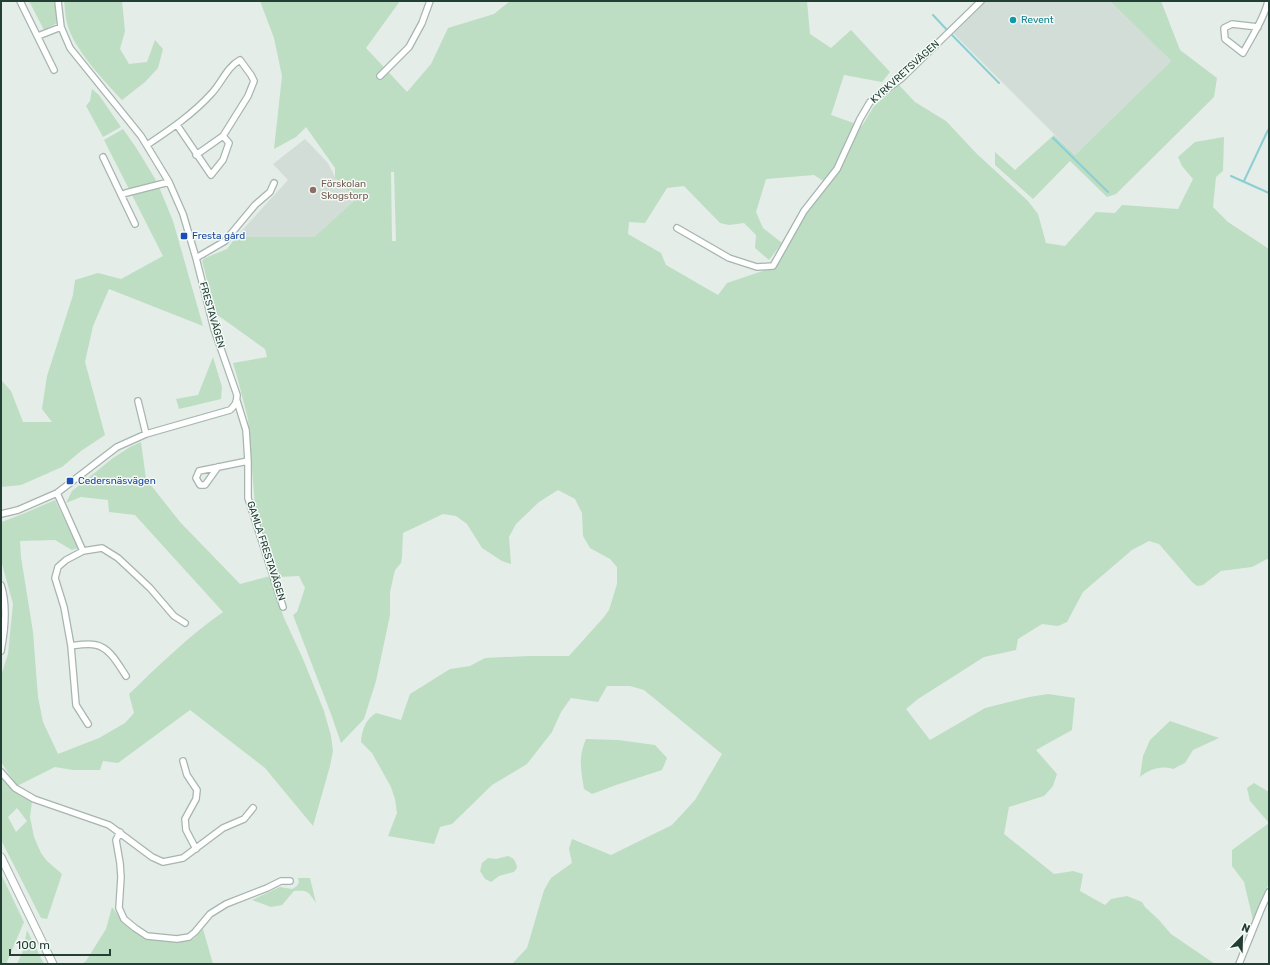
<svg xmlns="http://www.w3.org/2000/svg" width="1270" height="965" font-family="Rubik,sans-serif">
  <rect width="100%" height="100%" fill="#e4ede8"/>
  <path fill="#d2ddd7" d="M984,1H1110L1171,61L1075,155L952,32Z
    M305,139L328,163L335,177L355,200L314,237H236L288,180L273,164Z"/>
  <path fill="#bddec3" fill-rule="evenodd" d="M29,1H55L57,23L44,30Z
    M64,1H122L125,31L120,49L129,64L147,62L155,40L163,49L158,68L145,82L122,100C105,82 72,47 67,23C65,16 65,8 64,1Z
    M260,1H400L366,48L407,92L431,64L448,28L494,14L510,1H807L810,34L831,48L851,30L890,72L882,82L844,75L831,115L862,126L874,106L899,85L915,102L946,121L977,154L1028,201L1038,214L1046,243L1065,246L1096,212L1115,213L1122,205L1178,209L1193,179L1182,166L1178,157L1195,142L1224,137L1223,171L1216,177L1213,207L1228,222L1269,249V558L1252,567L1221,571L1203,585L1197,586L1192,582L1159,544L1149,541L1132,550L1083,592L1067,622L1058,626L1042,624L1018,639L1016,650L984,657L918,699L906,709L930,740L985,708L1029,697L1048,694L1075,698L1072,730L1036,750L1057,774L1053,786L1044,796L1009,807L1004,834L1054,874L1073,871L1083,874L1080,891L1105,905L1111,899L1127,896L1142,902L1145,907L1159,920L1171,934L1215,964H512L527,948L544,890L551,878L572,863L569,849L572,839L611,855L672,825L695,800L722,754L644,690L630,686H607L598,702L571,698L561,712L552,732L527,764L492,785L452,824L440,827L434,844L388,836L397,813L395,799L391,787L372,753L361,742C362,730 365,720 376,713L401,720L410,694L450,669L470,666L485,658L528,656H569L604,617L609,610L617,584V567L610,559L590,548L583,536L582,513L575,499L558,490L539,502L516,524L509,537L511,564L502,561L482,548L467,524L456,516L443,514L403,533L402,557L401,563L395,570L390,592V615L376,681L364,719L341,743L331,714L293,615L297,612L305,588L299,576L279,577L255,506L248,419L238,380L233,363L267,357L265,349L216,314L202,261L205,258L227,249L236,237H314L355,200L335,177V168L306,127L296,137L274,149L282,76L274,38ZM391,172H394L396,241H392ZM814,175L828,184L805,213L774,267L727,283L718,295L666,265L661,253L628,234L629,222L645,223L667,188L684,186L720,223L729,225L744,223L756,235L755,248L769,260L782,243L763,228L756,212L766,179Z
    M1110,1H1161L1180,50L1217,78L1214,97L1116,194L1107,197L1070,161L1033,199L995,165V152L1015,170L1054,135L1075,155L1171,61Z
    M92,89L99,95L121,127L103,137L86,106L90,101Z
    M123,129L137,149L157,182L173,221L203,326L109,289L93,326L85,362L105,435L81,451L62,467L21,485L1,487V380L11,391L23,422H52L42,409L47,376L73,295L75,280L98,273L121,279L163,256L104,140Z
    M213,357L222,387L221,399L179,409L176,399L198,395Z
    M141,442L146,479L180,522L240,584L270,576L284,618L303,659L324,711L331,736L333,751L330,766L313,826L265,768L190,710L118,763L103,761L100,770H73L55,767L17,786L1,762V712L2,705L1,703V676L8,654L13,604L1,560L2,522L25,513L55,500L78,548L72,550L55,540L20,541L21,557L33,632L38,697L43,722L58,754L99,738L125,723L134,713L129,694C159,665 189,636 223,612L135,515L109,512L108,500L81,497L66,503L72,491L113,458L130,447Z
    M1170,721L1219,738L1193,750L1185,763L1173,769C1162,765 1149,769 1140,777L1143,756L1150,740Z
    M586,739L618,740L655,745L667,758L662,770L616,785L592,794L584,789C581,770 578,757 586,739Z
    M1,777L10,788L32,802L30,817L34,837L41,853L47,861L62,874L47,919L41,918L1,840ZM17,808L27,821L16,832L8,817Z
    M1254,783L1269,792V883L1253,920L1244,882L1232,866V850L1269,823L1250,801L1247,788Z
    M508,856C514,858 516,861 517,868L514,872L499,876L491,882L485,879L480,871L482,863L488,858L496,859Z
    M1,874L24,922L6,964H1Z
    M298,878H310L316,903C308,891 308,890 294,891L282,905L271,907L252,900L280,887L292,889L297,886L299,882Z
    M112,907L123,922L145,937L177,941L194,939L203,929L213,964H82L86,961L106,929Z
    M27,930L44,964H17L23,951Z"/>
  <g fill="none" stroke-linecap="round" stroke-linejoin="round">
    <path stroke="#8cced2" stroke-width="2" d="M933,15L947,30
      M952,35L999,83
      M1053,138L1108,192
      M1231,176L1269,193
      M1244,181L1268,130"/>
    <g stroke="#a6b5af" stroke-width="8">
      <path id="minor" d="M20,1L54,70
        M1258,27L1232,24L1224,28L1225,39L1243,53C1252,36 1264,19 1268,1
        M38,36L61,27
        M380,76L409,47L422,23L430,1
        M177,125L211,175L223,160L229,143L223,136
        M147,145C171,129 193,114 212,93C222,82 227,67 240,60L251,75L254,81L248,96L223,136L196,155
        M103,157L135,224
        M121,195L126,193L169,182
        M677,228L729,258L757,267L773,266L804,211L837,169L860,119L870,102L902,78L981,1
        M196,258L225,241L255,205L270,192L274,183
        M138,401L146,434
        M237,401L246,430L248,461V498L283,607
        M218,467L205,485H200L196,478L199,471L248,461
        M57,493L83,551
        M1,514L18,510L57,493L117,447L146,434L230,410C235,405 237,403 237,395L214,329L196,258L183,214L169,182L141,136L70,48L61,27L58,1
        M1,585C8,606 5,630 1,651
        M71,646C78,645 88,643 96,645C110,648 118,664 126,676
        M88,724L76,705L71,646L64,607L55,578L58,567L66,560L83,551L102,548L118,558L150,588L174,616L185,623
        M183,761L187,775L197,790L196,799L185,819L186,830L196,849
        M1,772L15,788L34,799L109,825L152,857L163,862L183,858L223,828L244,819L253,808
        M120,832L116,840L120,863L121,877L119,908L124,919L135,928L147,936L177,939L189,937L195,932L210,914L226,904L267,888L281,881H290
        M1239,964L1262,907L1269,892"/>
    </g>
    <g stroke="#a6b5af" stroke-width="9">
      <path id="tertiary" d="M1,857L53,964"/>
    </g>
    <use href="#minor" stroke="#fff" stroke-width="5.5"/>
    <use href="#tertiary" stroke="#fff" stroke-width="7"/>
  </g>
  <circle fill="#0f9aa8" stroke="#f4faf7" stroke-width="1.5" cx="1013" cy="20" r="4"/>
  <circle fill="#8d6e63" stroke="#f4faf7" stroke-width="1.5" cx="313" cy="190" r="4"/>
  <g fill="#1a4fb4" stroke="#f4faf7" stroke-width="1.5">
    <rect x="180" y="232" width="8" height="8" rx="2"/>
    <rect x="66" y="477" width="8" height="8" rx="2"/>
  </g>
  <g text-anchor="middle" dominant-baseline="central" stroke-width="3" stroke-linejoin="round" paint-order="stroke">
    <g font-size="10" fill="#0d838f" stroke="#f4faf7" text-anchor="start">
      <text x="1021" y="20">Revent</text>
    </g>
    <g font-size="10" fill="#233f35" stroke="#f4faf7">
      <text transform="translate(905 72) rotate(-42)">KYRKVRETSVÄGEN</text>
      <text transform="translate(212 315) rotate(74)">FRESTAVÄGEN</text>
      <text transform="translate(266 551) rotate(72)">GAMLA FRESTAVÄGEN</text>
    </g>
    <g font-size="10" fill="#785e54" stroke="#f4faf7" text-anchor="start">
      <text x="321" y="184">Förskolan<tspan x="321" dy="12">Skogstorp</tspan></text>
    </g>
    <g font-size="10" fill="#164399" stroke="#f4faf7" text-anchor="start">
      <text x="192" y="236">Fresta gård</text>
      <text x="78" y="481">Cedersnäsvägen</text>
    </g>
  </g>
  <rect width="1270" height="965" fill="none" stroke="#233f35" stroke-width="4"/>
  <g transform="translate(1242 937) rotate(23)" stroke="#f4faf7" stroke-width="3" paint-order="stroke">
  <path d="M0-3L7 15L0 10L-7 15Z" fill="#233f35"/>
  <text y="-6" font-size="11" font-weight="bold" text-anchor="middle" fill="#233f35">N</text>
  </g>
  <path d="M10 949v6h100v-6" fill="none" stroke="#233f35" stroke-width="2"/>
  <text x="16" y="949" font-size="12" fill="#233f35" stroke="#f4faf7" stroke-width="3" paint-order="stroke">100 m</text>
</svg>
